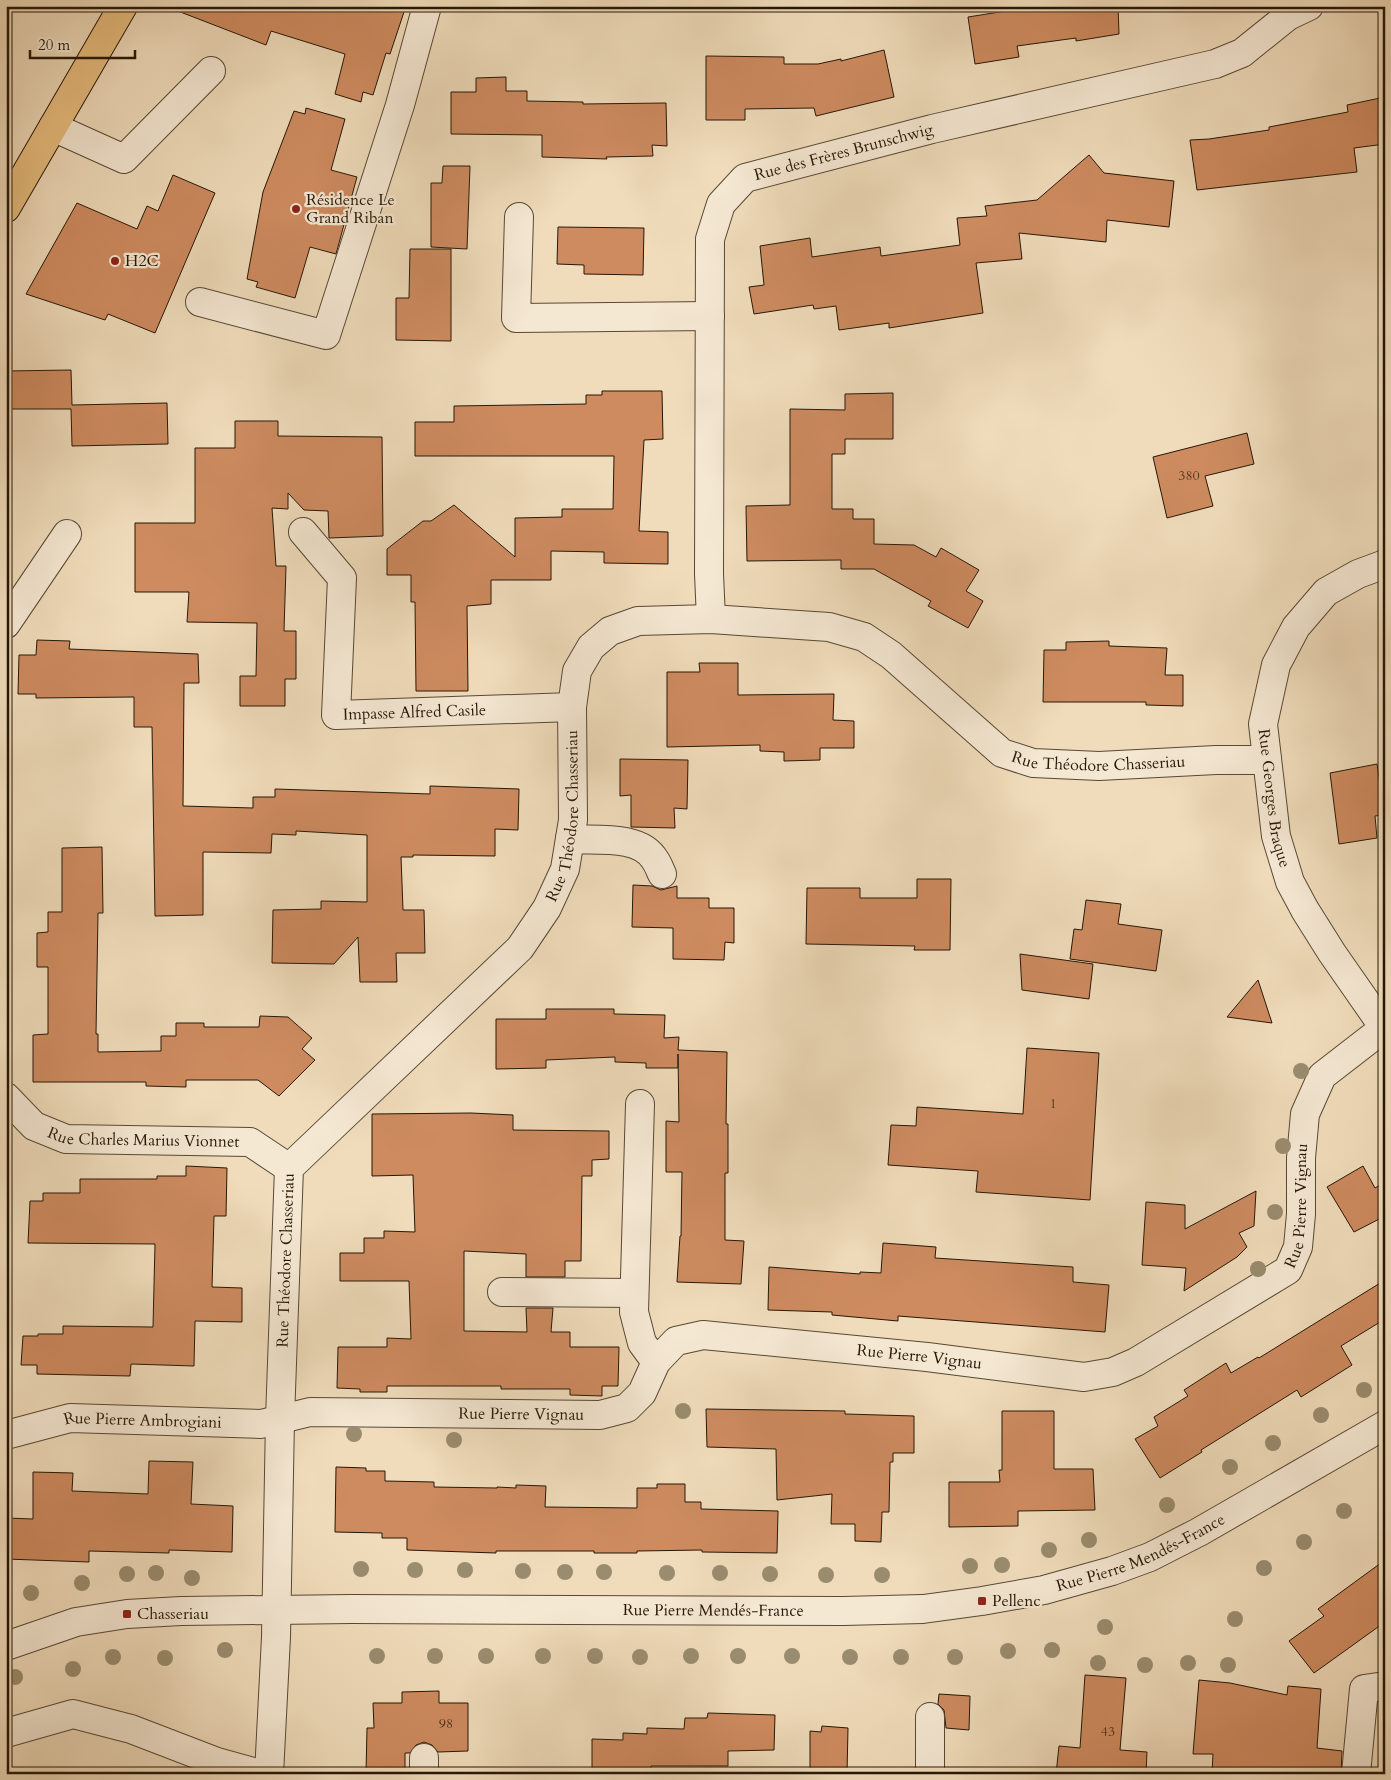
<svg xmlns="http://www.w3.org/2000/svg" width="1391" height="1780" font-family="Cardo,serif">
  <rect width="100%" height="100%" fill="#f0dcbb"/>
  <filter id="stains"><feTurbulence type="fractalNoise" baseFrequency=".004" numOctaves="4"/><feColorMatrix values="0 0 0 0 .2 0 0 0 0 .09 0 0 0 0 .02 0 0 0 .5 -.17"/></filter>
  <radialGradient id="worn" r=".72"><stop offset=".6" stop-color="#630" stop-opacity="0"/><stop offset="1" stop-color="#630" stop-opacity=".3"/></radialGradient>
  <path fill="#ce8b60" stroke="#261707" d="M171,6H406L390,54L386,53L373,95L363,92L361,102L335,94L345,54L271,31L266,45L170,8Z
    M1005,6H1118L1119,34L1076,41V38L1017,46L1019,57L975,64L968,17L1006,11Z
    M884,50L894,97L816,116L814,108L745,109V120H706V56L784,57V64H818L841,59V61Z
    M506,77V91H527V101L583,102V104L666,103L667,146L652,145L653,156L606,157L607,159L542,157V135L451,134V92H476V78Z
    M1385,97V144L1354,148L1357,172L1197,190L1190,140L1209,139L1269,130V127L1348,112L1347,105Z
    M306,108L345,119L331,170L357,177L336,254L310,247L295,298L256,287L258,282L247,279L263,192L294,111L305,114Z
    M1089,155L1104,173L1174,181L1169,227L1107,220L1106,242L1019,233L1022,259L976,263L983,313L889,328V323L839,330L836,306L814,309L813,305L754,314L749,287L764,285L760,246L810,238L812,257L880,247L881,256L960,245L957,218L987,216L985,206L1037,200Z
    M443,166H470L467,249L431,247V183H442Z
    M173,175L215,193L155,333L108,314L105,320L26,294L77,203L137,229L147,206L158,211Z
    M558,227L644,228L643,275L584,274V265L557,264Z
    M410,249H451V341L396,340V298H409Z
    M71,370L72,405L167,403L168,444L72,446L71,409H6V371Z
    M602,391H662L663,439L644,440L639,531L668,532V564L604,563V552L551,551V580H491V604L467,606L468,691H416L415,602H411V575H387V549L423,521H431L454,505L515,557V518L562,517V509H613L614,456H415V422H454V406L586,404V395H602Z
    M893,393V439H845V454H832V509H853V519H874V544L914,545L936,557L941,548L979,570L966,591L983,601L968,628L928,606L931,601L874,569H841V560L747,561L746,506L790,505V409L845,410V394Z
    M235,421H278V436L382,437L383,536L329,538L328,511L304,510L288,493V509L272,508L276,566H286L284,631H296V679H285V706H240V676H256L257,623L187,622L189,592H135V523H195V448H235Z
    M1247,433L1254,464L1205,476L1213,506L1167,518L1153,457Z
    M37,640L70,641L69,649L198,654L199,683H184L183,806L253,808V797H275V789L430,794V786L519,789L518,830L495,829V856L413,855V857H401L403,910H424L425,953H396L397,982H360L358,937L334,964L272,963L273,910L321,909V901L367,902V835L296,831V835L272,834L271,853L203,852V915L155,916L152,727H134V697L36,698V694H18L19,655H36Z
    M1109,641V646L1167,648L1165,675H1183V706L1146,705V702H1043L1044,650H1066V642Z
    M699,663H738V695L834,694L833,720L854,721V748H820V760L784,761V752L760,751V745L667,747V672H700Z
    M620,759L688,760L687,809L674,808L675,828L631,827V795L620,796Z
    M1377,764L1384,815L1375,816L1377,838L1339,844L1330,773Z
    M102,847L103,913H98L96,1034H98V1052L161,1051V1036H176V1023H204V1027H259L260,1016L288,1017L312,1038L302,1049L315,1060L279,1096L258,1080H186V1087L146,1086V1082H33V1035L48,1034V967H37V933L48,932V912H62V848Z
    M917,879H951L950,950H914L915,946L806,944L807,888H860V898H917Z
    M633,885L652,886L661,890L677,886V898H709V908H734V943L725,942L724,960L673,959V928L632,927Z
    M1086,900L1121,904L1118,924L1162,930L1156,971L1070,959L1074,929L1082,930Z
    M1020,954L1093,964L1089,999L1022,990Z
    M1258,980L1272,1023L1227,1017Z
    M546,1009H614V1014L665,1015L664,1038L679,1037L678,1050L727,1052L726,1124H728V1173H725V1240L744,1241L741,1284L677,1282L680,1236H681L682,1172H666V1121L679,1122L678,1054V1068H646V1063L615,1062V1057L546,1060V1068L496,1069V1019H546Z
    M1027,1048L1099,1053L1090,1200L976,1192L978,1171L888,1165L891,1125L916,1126L917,1107L1023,1114Z
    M471,1113L513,1115V1130L609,1131V1159L592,1160V1176H582L581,1261H565V1277H526V1254L464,1251V1331L527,1332L526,1308H553L551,1332H570V1347H619L618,1386H602V1396L570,1395V1389H501V1386H387V1392H360V1389L337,1388L338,1347H387V1338L411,1339L409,1281H340V1253H364V1238H384V1231L415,1232L413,1175L372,1176V1114Z
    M186,1166L227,1168L226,1216H214L212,1287L242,1288V1322L195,1321L194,1366L131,1364L130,1376L37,1374V1365H21L23,1336H38V1334H63V1326L153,1327L155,1244L28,1243L30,1201H43V1193H80V1179H157V1176H186Z
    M1363,1166L1375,1188L1385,1182V1216L1354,1232L1327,1187Z
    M1256,1191L1254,1226L1239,1233L1247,1247L1237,1257L1184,1291L1186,1268L1142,1265L1146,1202L1185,1205V1229Z
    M883,1243L936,1247L935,1258L1073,1267V1282L1109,1285L1105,1332L898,1316V1321L832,1315V1312L768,1310L769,1267L860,1274V1272L881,1273Z
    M1385,1280V1319L1341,1346L1352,1365L1301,1397L1297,1390L1201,1450L1202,1452L1160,1478L1135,1439L1158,1426L1154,1417L1188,1396L1184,1390L1226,1363L1231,1373L1258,1357L1259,1358Z
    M706,1409L845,1411V1414L914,1416V1453H893V1462H890L889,1512H882L881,1542L855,1541V1524H831L832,1494L777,1500L776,1449L707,1447Z
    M1002,1411H1054V1469H1093L1095,1510L1018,1511V1526L949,1527V1482H1000L999,1470H1002Z
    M149,1461L193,1462L191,1504L233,1506L232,1552L169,1550V1553L89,1551V1562L6,1559V1518L33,1519V1472L73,1473L72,1491L148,1494Z
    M336,1467L366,1468V1471H385V1481L434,1482V1487L497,1488V1487L516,1488V1485L546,1486L545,1507L637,1508V1488H657V1484H685V1502H701V1509L778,1511L777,1553L702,1552V1550L637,1551V1553H594V1551H496V1553L407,1550V1538H382V1533L335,1532Z
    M1385,1560V1622L1314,1673L1289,1641L1324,1616L1318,1609Z
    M1085,1675L1126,1678L1120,1750L1147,1752L1146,1774H1056L1059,1746L1080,1748Z
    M1199,1680L1230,1683L1287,1695L1288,1686L1321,1689L1317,1748L1342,1751L1341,1774H1212L1213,1754H1193Z
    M439,1691V1703H468V1751L438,1752L432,1745L424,1742L416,1745L410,1753H405V1774H366L367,1728H374L373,1703H402V1692Z
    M939,1694L970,1696L969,1730L946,1728L944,1710L938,1704Z
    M708,1713L775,1715L774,1750L728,1751V1766H651V1774H592V1739L623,1740V1733L647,1734V1728L684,1729L685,1718H707Z
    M822,1726L848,1728L847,1774H810V1731L821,1732Z"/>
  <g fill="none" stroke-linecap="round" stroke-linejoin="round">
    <g stroke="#584834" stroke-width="30">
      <g id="minor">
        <path d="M53,127L124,159L211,71"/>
        <path d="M519,217L516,318L710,316"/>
        <path d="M200,302L326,335L400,105L427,6"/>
        <path id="s1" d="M303,532L342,578L336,715L572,707"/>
        <path id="s2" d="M1385,564L1358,574L1326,592L1296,627L1276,665L1263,724L1276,836L1290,882L1305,910L1332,953L1385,1029"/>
        <path id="s3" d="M711,619L709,574L710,239L721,204L745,178L932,129L1215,64L1242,53L1288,16L1309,6"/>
        <path d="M6,624L67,534"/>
        <path d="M570,839C595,841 640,834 655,860C658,864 660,870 662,874"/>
        <path id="s4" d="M6,1097L34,1126L66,1139L250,1142L289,1168"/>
        <path d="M640,1104L634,1312L642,1343L656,1362"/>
        <path d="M502,1292L634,1293"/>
        <path id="s5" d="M6,1435L70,1418L261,1424L310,1412L600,1415L627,1408L642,1393L656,1362L676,1341L703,1335L927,1357L1084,1377L1113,1372L1136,1362L1288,1270L1298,1247L1301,1214V1158L1305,1114L1322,1076L1384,1028"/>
        <path id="s6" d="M6,1646L76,1622L127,1614L181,1611L351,1609L843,1611L923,1609L982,1601L1044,1590L1112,1571L1150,1557L1199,1532L1385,1425"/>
        <path d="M6,1733L73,1714L131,1729L217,1762L260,1774"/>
        <path d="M424,1758V1774"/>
        <path id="s7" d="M269,1774L276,1637L280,1419L289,1168L520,948L547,908L565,869L573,820L572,707L577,671L591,647L610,631L638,621L711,619L829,627L864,637L891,655L1002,753L1033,763L1099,766L1216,760H1267"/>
        <path d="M930,1774V1717"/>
        <path d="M1356,1774L1364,1689L1385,1686"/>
      </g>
    </g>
    <g stroke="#261707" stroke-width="30">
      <path id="major" d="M6,208L123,6"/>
    </g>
    <use href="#minor" stroke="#f5e8d3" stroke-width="28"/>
    <use href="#major" stroke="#e8be7e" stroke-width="28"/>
  </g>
  <g fill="#9a8c6f">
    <circle cx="1301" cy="1071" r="8"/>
    <circle cx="1283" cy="1146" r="8"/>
    <circle cx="1275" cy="1212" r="8"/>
    <circle cx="1258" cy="1269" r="8"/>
    <circle cx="1364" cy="1390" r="8"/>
    <circle cx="683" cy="1411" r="8"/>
    <circle cx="1321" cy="1415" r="8"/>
    <circle cx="354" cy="1434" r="8"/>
    <circle cx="454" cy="1440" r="8"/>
    <circle cx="1273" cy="1443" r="8"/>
    <circle cx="1230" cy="1467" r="8"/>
    <circle cx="1167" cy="1505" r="8"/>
    <circle cx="1344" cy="1511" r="8"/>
    <circle cx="1089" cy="1540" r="8"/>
    <circle cx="1304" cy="1542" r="8"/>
    <circle cx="1049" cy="1550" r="8"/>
    <circle cx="1002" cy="1565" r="8"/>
    <circle cx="970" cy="1566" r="8"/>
    <circle cx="1264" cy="1568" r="8"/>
    <circle cx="361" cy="1569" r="8"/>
    <circle cx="415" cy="1570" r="8"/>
    <circle cx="465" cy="1570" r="8"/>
    <circle cx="523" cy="1571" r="8"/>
    <circle cx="565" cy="1572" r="8"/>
    <circle cx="604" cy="1572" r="8"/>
    <circle cx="156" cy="1573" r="8"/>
    <circle cx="667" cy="1573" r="8"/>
    <circle cx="720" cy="1573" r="8"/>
    <circle cx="127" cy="1574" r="8"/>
    <circle cx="770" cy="1574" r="8"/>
    <circle cx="826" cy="1575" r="8"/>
    <circle cx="882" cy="1575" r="8"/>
    <circle cx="192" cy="1578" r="8"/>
    <circle cx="82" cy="1583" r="8"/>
    <circle cx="31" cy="1593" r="8"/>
    <circle cx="1235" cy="1619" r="8"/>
    <circle cx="1105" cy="1627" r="8"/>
    <circle cx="225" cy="1650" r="8"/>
    <circle cx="1052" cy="1650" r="8"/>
    <circle cx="1008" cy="1651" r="8"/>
    <circle cx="377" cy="1656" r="8"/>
    <circle cx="435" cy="1656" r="8"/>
    <circle cx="486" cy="1656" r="8"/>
    <circle cx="543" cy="1656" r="8"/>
    <circle cx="595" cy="1656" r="8"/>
    <circle cx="691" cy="1656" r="8"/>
    <circle cx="738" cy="1656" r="8"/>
    <circle cx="792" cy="1656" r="8"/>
    <circle cx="113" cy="1657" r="8"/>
    <circle cx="640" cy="1657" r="8"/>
    <circle cx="850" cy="1657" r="8"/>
    <circle cx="901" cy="1657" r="8"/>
    <circle cx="955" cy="1657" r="8"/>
    <circle cx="165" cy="1658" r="8"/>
    <circle cx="1098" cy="1663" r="8"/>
    <circle cx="1188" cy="1663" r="8"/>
    <circle cx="1145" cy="1665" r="8"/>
    <circle cx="1228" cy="1665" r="8"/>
    <circle cx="73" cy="1669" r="8"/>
    <circle cx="15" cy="1677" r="8"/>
  </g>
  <g fill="#8f2418" stroke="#f5e8d3" stroke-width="2">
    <circle cx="296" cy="209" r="5"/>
    <circle cx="115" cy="261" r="5"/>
    <rect x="977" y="1596" width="10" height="10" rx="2.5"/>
    <rect x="122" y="1609" width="10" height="10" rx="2.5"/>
  </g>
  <g text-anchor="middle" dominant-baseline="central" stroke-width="4.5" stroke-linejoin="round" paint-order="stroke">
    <g font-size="14" fill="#50341d">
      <text x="1189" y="475">380</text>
      <text x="1053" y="1103">1</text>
      <text x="446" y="1723">98</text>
      <text x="1108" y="1731">43</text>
    </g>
    <g font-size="16" fill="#261707" stroke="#f5e8d3">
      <text stroke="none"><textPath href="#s3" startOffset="554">Rue des Frères Brunschwig</textPath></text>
      <text stroke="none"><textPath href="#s1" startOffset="276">Impasse Alfred Casile</textPath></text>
      <text stroke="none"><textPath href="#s7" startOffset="1804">Rue Théodore Chasseriau</textPath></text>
      <text stroke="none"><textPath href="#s2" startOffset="290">Rue Georges Braque</textPath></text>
      <text stroke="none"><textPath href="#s7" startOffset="1069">Rue Théodore Chasseriau</textPath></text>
      <text stroke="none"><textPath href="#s4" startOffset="152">Rue Charles Marius Vionnet</textPath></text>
      <text stroke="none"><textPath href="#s5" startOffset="1419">Rue Pierre Vignau</textPath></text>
      <text stroke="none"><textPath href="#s7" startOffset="514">Rue Théodore Chasseriau</textPath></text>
      <text stroke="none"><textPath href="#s5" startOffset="955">Rue Pierre Vignau</textPath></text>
      <text stroke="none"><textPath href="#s5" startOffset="519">Rue Pierre Vignau</textPath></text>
      <text stroke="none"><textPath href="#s5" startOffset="139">Rue Pierre Ambrogiani</textPath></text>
      <text stroke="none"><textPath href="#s6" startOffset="1148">Rue Pierre Mendés-France</textPath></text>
      <text stroke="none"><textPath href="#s6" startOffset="712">Rue Pierre Mendés-France</textPath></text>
    </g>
    <g font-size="16" fill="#261707" stroke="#f5e8d3" text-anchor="start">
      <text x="306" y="200">Résidence Le<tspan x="306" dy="18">Grand Riban</tspan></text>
      <text x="125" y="261">H2C</text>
      <text x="992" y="1601">Pellenc</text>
      <text x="137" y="1614">Chasseriau</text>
    </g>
  </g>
  <rect width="1391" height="1780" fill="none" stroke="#f0dcbb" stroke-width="25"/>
  <rect x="8" y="8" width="1376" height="1765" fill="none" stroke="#261707" stroke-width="2.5"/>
  <rect x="12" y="12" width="1366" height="1755" fill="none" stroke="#261707"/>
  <path d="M30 50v8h105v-8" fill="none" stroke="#261707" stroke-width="2.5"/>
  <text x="38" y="50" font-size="15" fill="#261707" stroke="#f5e8d3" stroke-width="4" paint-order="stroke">20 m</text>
  <rect width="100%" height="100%" filter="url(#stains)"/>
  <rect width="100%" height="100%" fill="url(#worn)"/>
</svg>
